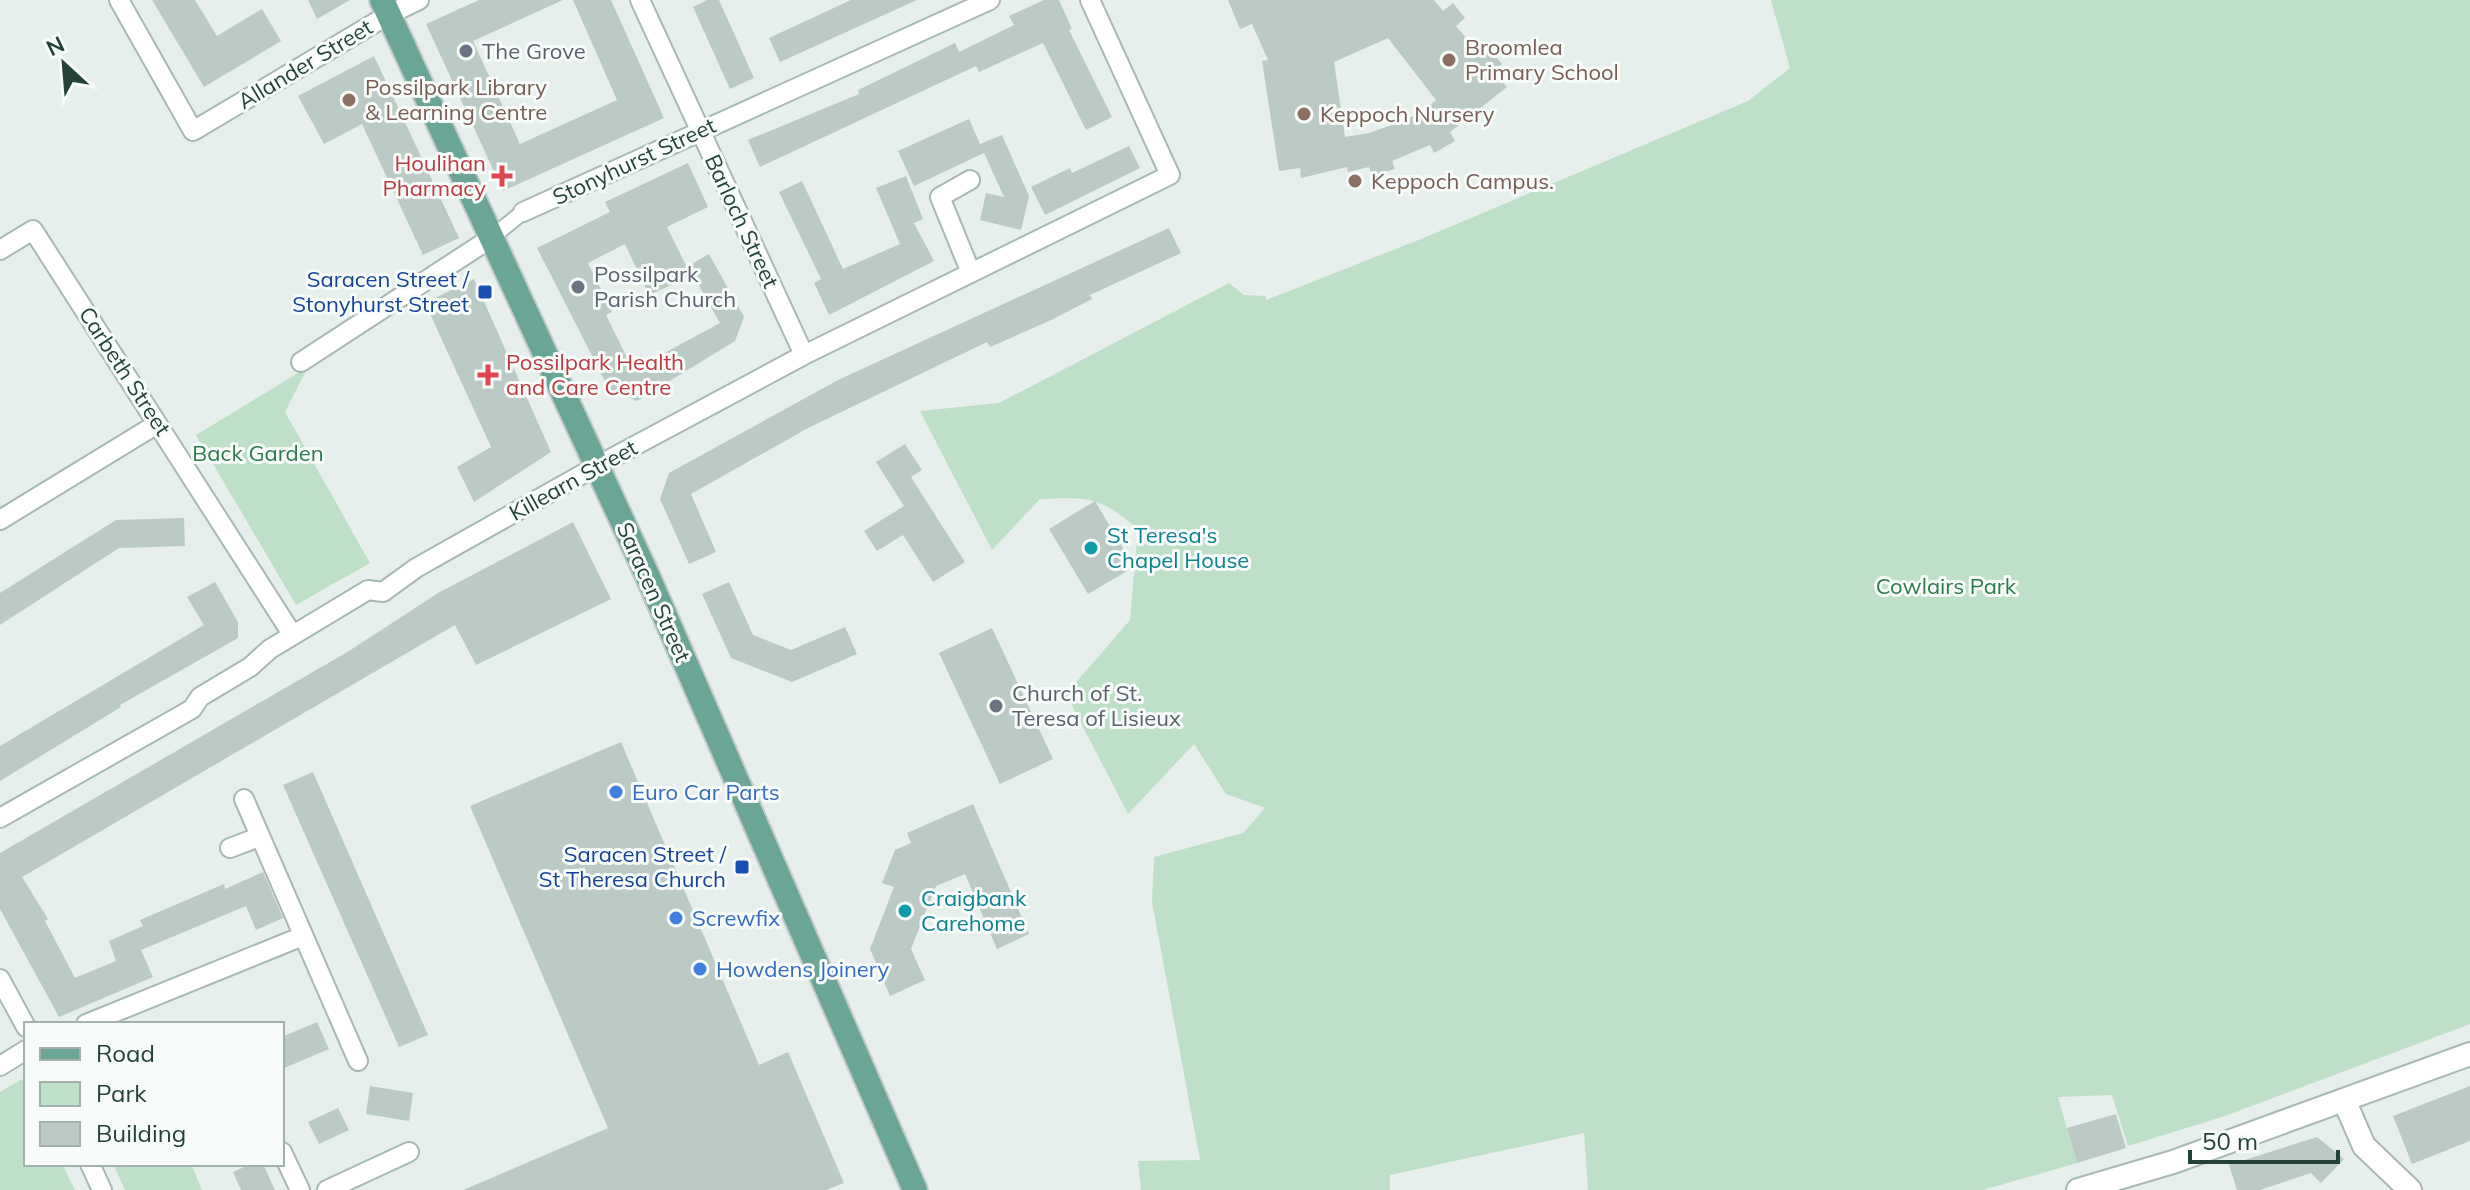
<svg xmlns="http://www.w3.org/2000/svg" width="2470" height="1190" font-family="Mulish,sans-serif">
  <rect width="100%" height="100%" fill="#e6efeb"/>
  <path fill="#bfe0c8" d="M1771,0H2470V1024L2222,1117L2128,1146L2112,1095L2058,1097L2077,1163L1983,1190H1588L1584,1133L1390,1175V1190H1141L1138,1161L1200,1160L1152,902L1154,857L1243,833L1265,808L1226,794L1194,744L1128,814L1066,694L1130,620L1138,529C1098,496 1091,497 1040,499L992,550L920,411L999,403L1229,283L1244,295L1266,296V300L1421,239L1748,101L1790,68Z
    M308,367L285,412L370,563L296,605L196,435Z
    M22,1079L26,1088V1164H62L75,1190H0V1092Z
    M113,1164H191L202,1190H125Z"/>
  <path fill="#bbcac4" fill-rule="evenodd" d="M152,0H195L217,36L262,9L281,41L204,87Z
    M308,0H350L317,19Z
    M479,0H563L473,41L520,144L617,100L573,0H611L664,118L503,191L426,24Z
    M707,0H719L754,78L730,89L693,7Z
    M851,0H917L780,62L769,38Z
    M1044,0H1059L1072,29L1069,30L1112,117L1086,130L1043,43L979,72L976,66L760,167L748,140L859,94L858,90L955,43L959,52L1014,25L1009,16Z
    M1228,0H1434L1443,11L1453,3L1465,18L1456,26L1481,56L1489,48L1502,64L1493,71L1507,87L1450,132L1455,141L1434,153L1430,145L1392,161L1395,169L1372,176L1369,167L1348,172L1347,167L1301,178L1300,168L1279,171L1262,61L1268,60L1252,24L1240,29ZM1388,38L1436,100L1422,112L1398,123L1369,133L1345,137L1334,62Z
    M374,56L459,238L423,255L362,124L324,144L298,96Z
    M969,119L980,144L1002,135L1029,196L1021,230L980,220L986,193L1004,197L984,153L914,186L898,151Z
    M1129,146L1140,168L1045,215L1031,187L1070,168L1072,173Z
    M688,163L708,207L667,227L691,276L649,295L625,244L588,263L612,312L606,315L633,370L720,323L688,266L709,254L744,317L735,341L637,401L609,389L537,248L610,212L605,202Z
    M906,176L923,219L914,223L934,261L829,315L814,283L821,279L779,192L802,181L843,269L900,244L876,188Z
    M1169,228L1181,253L1090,295L1092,299L1049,321L990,347L987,342L808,428L691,494L716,552L689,564L660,499L669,473L838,380Z
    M474,279L551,452L474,502L457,467L491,447L425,303Z
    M905,444L922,470L911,477L965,562L933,582L903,535L877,551L864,531L904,506L876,462Z
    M1095,501L1134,567L1088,594L1049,529Z
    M184,518L185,546L119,548L0,625V593L116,520Z
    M573,522L611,599L476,665L455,625L22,877L48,919L45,921L75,978L116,961L109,941L143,926L140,920L224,884L225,889L263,872L283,918L256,930L246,906L141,950L153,977L59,1017L0,909V853L349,651L438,593Z
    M215,582L238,622V638L120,705L121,707L0,781V746L204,625L187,597Z
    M729,582L753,635L791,650L845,627L857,654L792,682L731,658L702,594Z
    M992,628L1053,759L1000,784L939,653Z
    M621,742L759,1065L788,1052L844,1183L826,1190H463L608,1128L470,806Z
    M313,772L428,1035L399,1047L283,785Z
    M973,804L1029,934L997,949L965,874L936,886L911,949L925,980L890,996L870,949L894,887L882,883L895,850L911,843L907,833Z
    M317,1022L329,1049L282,1069V1037Z
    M370,1086L413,1093L409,1121L366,1114Z
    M2470,1086V1141L2412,1164L2393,1116Z
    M338,1108L349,1130L319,1144L308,1122Z
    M2116,1114L2126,1148L2077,1163L2067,1128Z
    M2317,1137L2344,1159L2321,1183L2311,1173L2260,1190H2237L2229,1165Z
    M251,1164H263L275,1190H241L233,1172Z"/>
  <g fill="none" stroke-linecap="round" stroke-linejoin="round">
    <g stroke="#a8b8b2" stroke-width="18">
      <path id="pedestrian" d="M491,238L523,212"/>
    </g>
    <g stroke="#a8b8b2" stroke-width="22">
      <path id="minor" d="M119,0L193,131L388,15L419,0
        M640,0L804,355
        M970,180L940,197L971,273
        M523,212L990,0
        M0,250L33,230L292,634
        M301,362L491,238
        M0,520L157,424
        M244,799L358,1061
        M0,818L192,709L200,697L250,667L270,649L368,590L383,592L416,568L597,466L804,355L1170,175L1090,0
        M230,848L259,837
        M0,979L26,1027
        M86,1024L303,936
        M0,1066L26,1050
        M282,1152L300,1190
        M90,1164L102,1190
        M327,1190L409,1152"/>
    </g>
    <g stroke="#a8b8b2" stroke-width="26">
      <path id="tertiary" d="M2344,1100L2364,1146L2410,1190
        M2078,1190L2173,1162L2470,1054"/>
    </g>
    <g stroke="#c2cac8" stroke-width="28">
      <path id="primary" d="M382,0L648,577L915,1190"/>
    </g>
    <use href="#pedestrian" stroke="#fff" stroke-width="14"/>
    <use href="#minor" stroke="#fff" stroke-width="18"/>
    <use href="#tertiary" stroke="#fff" stroke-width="22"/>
    <use href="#primary" stroke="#6aa596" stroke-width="24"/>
  </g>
  <g fill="#6b7280" stroke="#f7fbf9" stroke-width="3">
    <circle cx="466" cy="51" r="8"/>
    <circle cx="578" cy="287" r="8"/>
    <circle cx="996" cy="706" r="8"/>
  </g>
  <g fill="#8d6e63" stroke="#f7fbf9" stroke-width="3">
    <circle cx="1449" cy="60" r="8"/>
    <circle cx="349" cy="100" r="8"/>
    <circle cx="1304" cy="114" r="8"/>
    <circle cx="1355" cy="181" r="8"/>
  </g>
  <g fill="#e0444e" stroke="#f7fbf9" stroke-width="3">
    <path d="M498 164h8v8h8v8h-8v8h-8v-8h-8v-8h8z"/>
    <path d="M484 363h8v8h8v8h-8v8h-8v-8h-8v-8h8z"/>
  </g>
  <g fill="#1a4fb4" stroke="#f7fbf9" stroke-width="3">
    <rect x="477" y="284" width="16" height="16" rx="4"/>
    <rect x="734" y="859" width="16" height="16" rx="4"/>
  </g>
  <g fill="#0f9aa8" stroke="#f7fbf9" stroke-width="3">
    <circle cx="1091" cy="548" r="8"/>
    <circle cx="905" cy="911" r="8"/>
  </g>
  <g fill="#3f7fe0" stroke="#f7fbf9" stroke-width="3">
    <circle cx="616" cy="792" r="8"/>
    <circle cx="676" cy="918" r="8"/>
    <circle cx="700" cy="969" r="8"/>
  </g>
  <g text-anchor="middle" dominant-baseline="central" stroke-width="6" stroke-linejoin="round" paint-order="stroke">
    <g font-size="22" fill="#785e54" stroke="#f7fbf9" text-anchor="start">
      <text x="1465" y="47">Broomlea<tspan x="1465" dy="25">Primary School</tspan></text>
      <text x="365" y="87">Possilpark Library<tspan x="365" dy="25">&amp; Learning Centre</tspan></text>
      <text x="1320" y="114">Keppoch Nursery</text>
      <text x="1371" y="181">Keppoch Campus.</text>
    </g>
    <g font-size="22" fill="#5b616d" stroke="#f7fbf9" text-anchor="start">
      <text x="482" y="51">The Grove</text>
      <text x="594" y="274">Possilpark<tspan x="594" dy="25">Parish Church</tspan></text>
      <text x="1012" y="693">Church of St.<tspan x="1012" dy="25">Teresa of Lisieux</tspan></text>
    </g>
    <g font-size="22" fill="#24423a" stroke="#f7fbf9">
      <text transform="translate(305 64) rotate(-31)">Allander Street</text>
      <text transform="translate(634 161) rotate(-25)">Stonyhurst Street</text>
      <text transform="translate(742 221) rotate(65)">Barloch Street</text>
      <text transform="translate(125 371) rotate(57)">Carbeth Street</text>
      <text transform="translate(573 480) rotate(-29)">Killearn Street</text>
      <text transform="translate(654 592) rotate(66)">Saracen Street</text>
    </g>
    <g font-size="22" fill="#be3a42" stroke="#f7fbf9" text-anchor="end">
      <text x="486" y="163">Houlihan<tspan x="486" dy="25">Pharmacy</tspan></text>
      <text x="506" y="362" text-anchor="start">Possilpark Health<tspan x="506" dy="25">and Care Centre</tspan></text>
    </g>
    <g font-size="22" fill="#164399" stroke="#f7fbf9" text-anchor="end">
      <text x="469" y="279">Saracen Street /<tspan x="469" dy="25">Stonyhurst Street</tspan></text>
      <text x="726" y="854">Saracen Street /<tspan x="726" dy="25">St Theresa Church</tspan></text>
    </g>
    <g font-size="22" fill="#2d7a4b" stroke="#f7fbf9">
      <text x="258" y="453">Back Garden</text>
      <text x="1946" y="586">Cowlairs Park</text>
    </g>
    <g font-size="22" fill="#0d838f" stroke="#f7fbf9" text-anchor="start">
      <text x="1107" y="535">St Teresa's<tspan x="1107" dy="25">Chapel House</tspan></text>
      <text x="921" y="898">Craigbank<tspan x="921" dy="25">Carehome</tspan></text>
    </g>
    <g font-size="22" fill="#366cbe" stroke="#f7fbf9" text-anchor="start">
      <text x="632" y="792">Euro Car Parts</text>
      <text x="692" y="918">Screwfix</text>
      <text x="716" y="969">Howdens Joinery</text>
    </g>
  </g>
  <rect x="24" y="1022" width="260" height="144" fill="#f7fbf9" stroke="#a3b1ad" stroke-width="2"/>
  <rect x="40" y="1048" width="40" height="12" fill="#6aa596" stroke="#a3b1ad" stroke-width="2"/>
  <text x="96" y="1062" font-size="24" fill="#24423a">Road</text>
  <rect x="40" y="1082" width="40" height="24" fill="#bfe0c8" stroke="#a3b1ad" stroke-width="2"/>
  <text x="96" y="1102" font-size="24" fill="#24423a">Park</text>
  <rect x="40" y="1122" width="40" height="24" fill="#bbcac4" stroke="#a3b1ad" stroke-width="2"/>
  <text x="96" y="1142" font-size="24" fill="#24423a">Building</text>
  <g transform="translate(64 64) rotate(334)" stroke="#f7fbf9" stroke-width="6" paint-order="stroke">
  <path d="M0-6L14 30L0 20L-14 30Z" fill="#24423a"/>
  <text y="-12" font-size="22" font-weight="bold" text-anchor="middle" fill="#24423a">N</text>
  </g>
  <path d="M2190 1150v12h148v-12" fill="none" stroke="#24423a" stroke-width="4"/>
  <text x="2202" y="1150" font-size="24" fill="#24423a" stroke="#f7fbf9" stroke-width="6" paint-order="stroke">50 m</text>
</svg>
